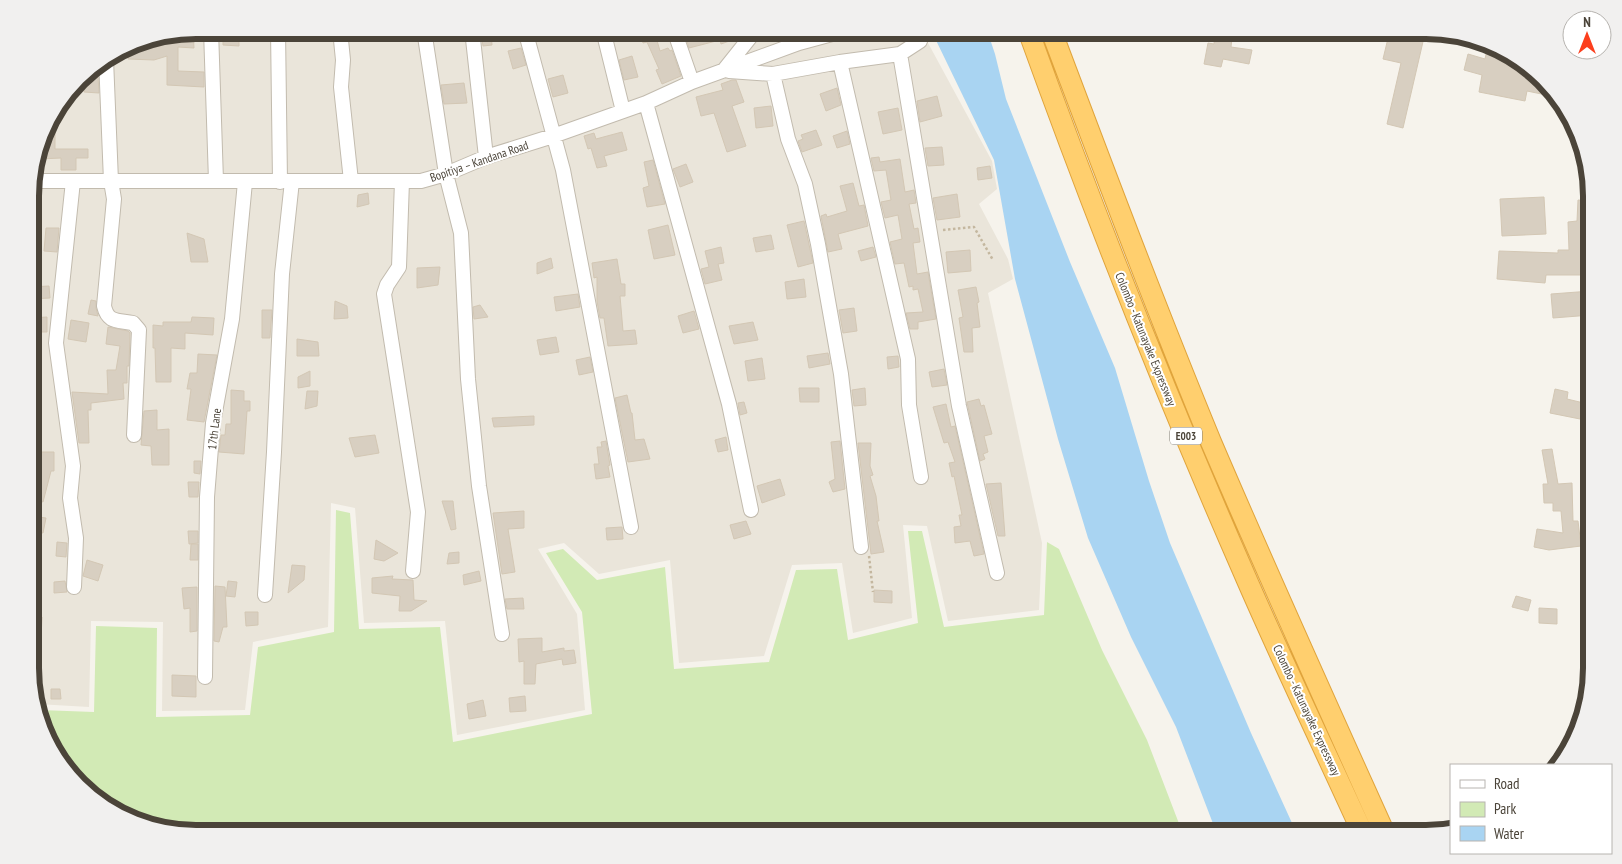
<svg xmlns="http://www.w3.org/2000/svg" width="1622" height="864" font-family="'PT Sans Narrow',sans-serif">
  <rect width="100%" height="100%" fill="#f6f3ec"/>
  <path fill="#eae5da" d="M196,30H921L992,161L997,189L979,204L1008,259L1013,279L988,293L1042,543L1039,610L948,621L927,526L903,525L912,618L853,633L842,563L792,565L764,656L679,663L670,560L599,574L564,543L538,549L577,614L585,710L457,735L445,621L364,623L355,508L331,503L328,627L253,642L245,710L162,711L163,622L91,621L89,707L37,704L31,690L30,185L47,122L86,71L133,43Z"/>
  <path fill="#d2eab5" d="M336,510L350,513L359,629L440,627L453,742L592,714L582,612L546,553L563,549L597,580L665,567L674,669L769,662L796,570L837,569L848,640L918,623L908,531H922L944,627L1044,615L1047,542L1059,549L1102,650L1147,740L1183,834H196L122,817L64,769L40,710L94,712L96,626L157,628L156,717L250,715L258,647L334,632Z"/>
  <path fill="#a9d4f2" d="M931,30H987L995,54L1006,99L1070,262L1115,368L1149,481L1170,543L1251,733L1297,834H1217L1176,727L1131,637L1088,538L1058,439L1015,279L994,160Z"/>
  <path fill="#d8cfc1" stroke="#d3c7b4" d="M223,30H239V46L223,45Z
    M639,30H654L660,51L668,48L670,51L672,50L681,76L662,84L656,70L659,69L647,42L643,43Z
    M702,30L704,35L716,30L744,31L741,34L734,36L735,39L721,44L720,40L689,48L687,41L690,40L688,34Z
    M1215,30H1233L1231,47L1252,50L1249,64L1223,59L1221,67L1204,64L1208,43L1214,44Z
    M1390,30H1410L1425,33L1403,128L1387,124L1401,63L1383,59Z
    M193,31L194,48L178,47V71L204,72V87L167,85V56L154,60L128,59L129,45L133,43Z
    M491,32L492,45L483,46L481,33Z
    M1488,45L1500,47L1530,74L1529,79L1538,81L1556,97L1527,91L1525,101L1479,92L1482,75L1464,70L1468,54L1485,59Z
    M521,48L526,65L513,69L508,51Z
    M632,56L638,77L624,80L619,60Z
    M563,75L568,93L553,97L548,79Z
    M85,76H98L99,93L84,92Z
    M732,80H736L744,102L732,106L746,146L727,152L714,113L701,116L696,97L723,90L721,84Z
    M464,83L467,103L444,104L441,85Z
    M837,88L841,105L826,111L820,94Z
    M937,96L942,116L920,122L917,101Z
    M771,106L773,126L756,128L754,108Z
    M898,108L902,130L883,134L878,112Z
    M55,113V149H88V158H76V170H61V158L40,159V151L47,122Z
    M816,130L822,145L802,152L798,141L803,139L801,135Z
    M847,131L850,144L837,148L833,136Z
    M622,132L627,150L604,156L607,166L597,168L591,148L588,149L584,136L594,133L596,139Z
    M942,147L944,165L928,166L925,148Z
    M879,157L880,162L900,159L905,192L914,190L916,203L909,204L914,229L918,228L920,242L913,243L917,274L928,272L936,319L918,322V329H910L906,313L923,312L918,289L913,290V286L909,287L904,263L895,264L890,242L902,239L898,215L885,218L881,202L891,200L886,170L874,171L871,158Z
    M653,160L665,204L647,207L643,188L649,186L644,162Z
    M686,164L693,182L680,187L673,169Z
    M990,166L992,178L978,180L977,168Z
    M853,183L859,206L864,205L868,226L838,234L842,249L828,252L821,216L826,214L827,217L847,211L840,186Z
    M368,193L369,204L357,207L358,195Z
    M957,194L960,217L937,220L933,198Z
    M1544,197L1546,234L1502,236L1500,199Z
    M1578,200L1591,201V275H1546L1545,283L1497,279L1499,251L1558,253V250H1569L1568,222L1577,221Z
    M804,221L813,263L798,267L787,225Z
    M668,225L675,255L654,259L648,230Z
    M46,228H59L57,252L44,251Z
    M187,233L204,239L208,262H191Z
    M771,235L774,249L756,252L753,238Z
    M721,247L724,263L718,264L722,280L705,284L701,269L709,267L705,251Z
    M873,247L876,257L861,261L858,251Z
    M970,250L971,271L948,273L946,252Z
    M551,258L553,268L537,274V263Z
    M617,259L621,284H625V296H620L623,331L635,330L637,344L608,346L604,318H600L597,301V277L594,278L592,263Z
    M440,267L438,285L417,288V268Z
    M804,279L806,297L787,299L785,282Z
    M49,286L50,298L31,299V287Z
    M976,287L979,302L977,303L980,327L972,328L973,352H964L959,318L963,317L958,290Z
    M1591,291V315L1553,318L1551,294Z
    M578,294L580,307L556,311L554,297Z
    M91,300L96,301V308L98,316L88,314Z
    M335,301L347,306L348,318L334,319Z
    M480,305L488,317L474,319L473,307Z
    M854,308L857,331L843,333L839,310Z
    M262,310H272L270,338H262Z
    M694,311L699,329L683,333L678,316Z
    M47,317V332H31V318Z
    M192,317L214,318L213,335L185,333V349L171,348V382H156L155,348H153V325L163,326V322H191Z
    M71,320L89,323L86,342L68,339Z
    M753,322L758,340L734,344L729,326Z
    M108,327L128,331L130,333L129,366H127V383H123L124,399L91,403V410H88L89,443H79L72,392L108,394L107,370H116L120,346L106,344Z
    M556,337L559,352L540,355L537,340Z
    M297,339L318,342L319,356H297Z
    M828,353L830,364L809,368L807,356Z
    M198,354L217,355L204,422L187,420L191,389H187L190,373H197Z
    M898,356L899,367L888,369L887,357Z
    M590,357L593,372L579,375L576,360Z
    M762,358L765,379L748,381L745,361Z
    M944,369L947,385L932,387L929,372Z
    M310,371V386L298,388V377Z
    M799,388H819V402H800Z
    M865,388L866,405L854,406L852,390Z
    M1555,389L1568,392L1567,399L1588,404L1585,420L1550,413Z
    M231,390L244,391V401H250V411H247L244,454L219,452L221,435H225L226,424H231Z
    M307,391H318L317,406L305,409Z
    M627,395L631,413H632L635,440L644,439L650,459L628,462L615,398Z
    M979,399L981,406L984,405L992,434L984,436L988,452L983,454L985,459L980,461L967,402Z
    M744,402L747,413L740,415L738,403Z
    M946,404L951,427L955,426L984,554L974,556L970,541L955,543L954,527L961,526L959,515H962L954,476L952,477L949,463L955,462L948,442L944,443L933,407Z
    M157,410V430L169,429V465H152L151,446L141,445L144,411Z
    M534,416V425L494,427L492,418Z
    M375,435L379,453L355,457L349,438Z
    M726,437L728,450L718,452L715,440Z
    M606,441L610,465L608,466L610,477L596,479L594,464H599L597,447H602L601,442Z
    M840,441L845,489L833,492L829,482L835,479L831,442Z
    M858,443H871L870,466L873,475L870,476L876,496L879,521H877L884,552L871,554Z
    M1552,449L1558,484L1572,483L1573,521H1578L1581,546L1549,550L1534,547L1537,529L1563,533L1561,511H1553V503H1544L1543,484H1548L1542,450Z
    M39,452H54V471H51L43,502L40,501V494L31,492V479L40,481Z
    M194,461H201L200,474L194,473Z
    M780,479L785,495L762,503L757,486Z
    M188,482H199L198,497H189Z
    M1001,483L1005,536H998L986,484Z
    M442,501H453L456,529L451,530Z
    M524,511V528L508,529L515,572L502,574L493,513Z
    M31,516L46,518L43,533L31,531Z
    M746,521L751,534L734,539L730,525Z
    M622,527L623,539L607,540L606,528Z
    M188,531H198V543L189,544Z
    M376,540L398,553L384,561L374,559Z
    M57,542L67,543L66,557L56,556Z
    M191,544H198V560H190Z
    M459,552V563L447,564L449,553Z
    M87,560L103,565L98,581L83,576Z
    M292,565L305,566L304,580L288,593Z
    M479,571L481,581L464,585L463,575Z
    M393,576L392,579L413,580L414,600L427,601L411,611H399L400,596L372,593V578Z
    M65,581L67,592L54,593V582Z
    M228,581L237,582L235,597L226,596Z
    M215,586L225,587L227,627H223L219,642L214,641Z
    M197,587V631L190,632V608L184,609L182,588Z
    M874,590L892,591V603L874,602Z
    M1516,596L1531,600L1528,611L1512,607Z
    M523,598L524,609H507L505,599Z
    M1539,608L1557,609V624L1539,623Z
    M245,612H258V625L246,626Z
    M31,616L42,617L41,638H31Z
    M542,638V652L564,648V651L574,650L576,663L563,665L562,659L536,664L535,684H524V661L519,662L518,639Z
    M172,675L196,676V697L172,696Z
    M51,689H60L61,699H51Z
    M525,696L526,711L510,712L509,698Z
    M483,700L486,716L469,719L467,704Z"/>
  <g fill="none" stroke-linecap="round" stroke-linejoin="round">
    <g stroke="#c2bbae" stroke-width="16">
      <path id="minor" d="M211,30L216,181
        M278,30L280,182
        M340,30L343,60L341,87L351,181
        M424,30L446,174L461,233L468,379L479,486L502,634
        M472,30L486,157
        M525,30L563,170L631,527
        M603,30L623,111
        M674,30L692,82
        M900,54L959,406L997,573
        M106,59L111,181L114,199L104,306C108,323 117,320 133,323L139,330L134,435
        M840,62L908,359L909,405L921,477
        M724,70L756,30
        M729,71L773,74L840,62L900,54L920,41L923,30
        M773,74L788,139L805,184L818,244L841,374L861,547
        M646,103L729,404L751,510
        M31,181H421L446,174L486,157L553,136L646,103L692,82L799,43L847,30
        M73,181L56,343L73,466L70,498L76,538L74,587
        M402,181L399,267L387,285L384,294L418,512L413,571
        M265,595L274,452L282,274L292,181
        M205,677L207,497L213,423L232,319L245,182"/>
    </g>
    <g stroke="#e0a43c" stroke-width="22">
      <path id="highway" d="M1028,30C1094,213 1165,393 1243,571C1281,659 1323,746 1363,834
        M1051,30C1103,168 1155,306 1211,442C1267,573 1326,703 1385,834"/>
    </g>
    <path stroke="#c4b79f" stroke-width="2.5" stroke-dasharray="2.5 2.5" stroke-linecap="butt" d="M943,230L974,227L993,260
      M869,556L873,592"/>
    <use href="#minor" stroke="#fff" stroke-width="14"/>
    <use href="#highway" stroke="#ffcf6e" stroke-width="20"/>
  </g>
  <g text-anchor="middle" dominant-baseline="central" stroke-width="4" stroke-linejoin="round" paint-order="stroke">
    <rect fill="#fff" stroke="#817c74" stroke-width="1" x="1170" y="427.5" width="32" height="17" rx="4"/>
    <g font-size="11" font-weight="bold" fill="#4b4439">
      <text x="1186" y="436">E003</text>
    </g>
    <g font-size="12" fill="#4b4439" stroke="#fff">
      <text transform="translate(479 161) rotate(-19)">Bopitiya – Kandana Road</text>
      <text transform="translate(1146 339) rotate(68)">Colombo - Katunayake Expressway</text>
      <text transform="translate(214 429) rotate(-83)">17th Lane</text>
      <text transform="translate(1307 710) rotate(65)">Colombo - Katunayake Expressway</text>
    </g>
  </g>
  <path d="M0 0H1622V864H0ZM196 39H1426A157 157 0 0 1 1583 196V668A157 157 0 0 1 1426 825H196A157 157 0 0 1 39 668V196A157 157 0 0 1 196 39Z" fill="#f1f0ef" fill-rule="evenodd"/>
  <path fill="none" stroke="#4b4439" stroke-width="6" d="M196 39H1426A157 157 0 0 1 1583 196V668A157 157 0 0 1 1426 825H196A157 157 0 0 1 39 668V196A157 157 0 0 1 196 39Z"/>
  <rect x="1450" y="764" width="162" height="90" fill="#ffffff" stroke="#b7b4b0"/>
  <rect x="1460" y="780" width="25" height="8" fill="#ffffff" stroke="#b7b4b0"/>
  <text x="1494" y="789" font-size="15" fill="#4b4439">Road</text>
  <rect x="1460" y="802" width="25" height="15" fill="#d2eab5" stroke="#b7b4b0"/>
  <text x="1494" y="814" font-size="15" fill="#4b4439">Park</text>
  <rect x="1460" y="826" width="25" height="15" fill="#a9d4f2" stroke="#b7b4b0"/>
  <text x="1494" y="839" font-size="15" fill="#4b4439">Water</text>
  <g transform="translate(1587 35)"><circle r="24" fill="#ffffff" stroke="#b7b4b0"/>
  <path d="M0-4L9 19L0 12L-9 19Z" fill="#fc3f1d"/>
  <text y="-8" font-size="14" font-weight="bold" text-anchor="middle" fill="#4b4439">N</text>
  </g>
</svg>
